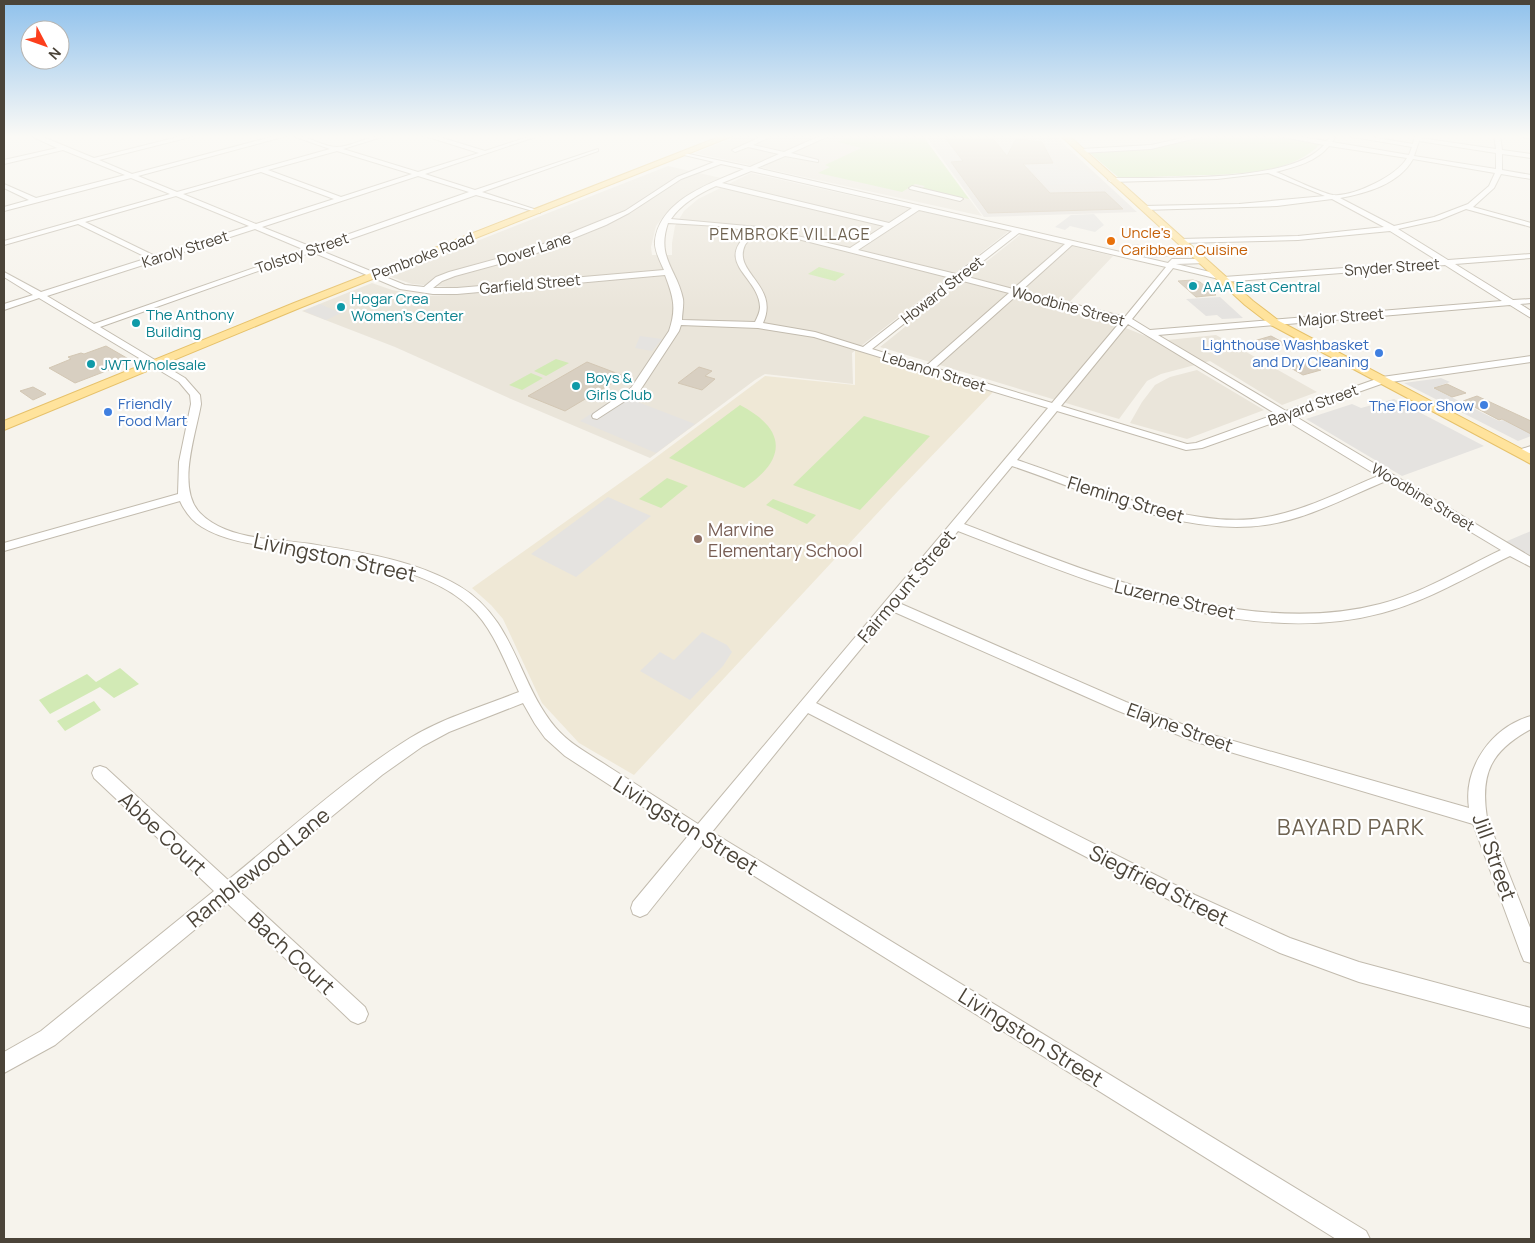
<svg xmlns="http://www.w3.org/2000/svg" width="1535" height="1243" font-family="Manrope,sans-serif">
  <rect width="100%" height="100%" fill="#f6f3ec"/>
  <path fill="#eae5da" d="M741,135H922L982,216L695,153Z
    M668,166L721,178L701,187L679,201L666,213L656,226L651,247L652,255H672V243L675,226L684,211L698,199L751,173L1009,231L852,353L853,384L765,374L755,380L650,458L511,399L395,347L302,311L372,283L392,290L423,296L450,295L459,288L412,284L388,276Z
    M1021,234L1113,256L1063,309L1111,322L1158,341L1216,335L1317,392L1282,405L1210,361L1161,374L1147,381L1119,419L880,347Z
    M1197,370L1264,410L1187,439L1130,423L1142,402L1155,385L1170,377Z"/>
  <path fill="#e6e2dd" d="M925,135H1054L1137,212L984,217Z"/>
  <path fill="#efe8d6" d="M855,350L993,392L899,490L634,775L579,743L542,703L503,619L491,605L472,588L651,461L765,376L855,385Z"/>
  <path fill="#d2eab5" d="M853,135H922L969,199L921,189L925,186L915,184L902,192L818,173L830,167L825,165L861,148L838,142Z
    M1213,135H1270L1320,144C1291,177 1221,174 1180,176C1159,176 1138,178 1118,177L1090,153L1165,146Z
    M819,267L845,274L835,281L808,274Z
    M556,359L569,363L546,376L534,371Z
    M531,373L543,378L522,390L509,385Z
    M740,405C786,429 788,459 744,488L669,458Z
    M864,416L930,436L860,510L793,485Z
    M667,478L688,486L661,508L639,499Z
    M773,499L816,515L807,524L766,505Z
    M120,668L139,684L114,698L100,687L50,714L39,700L87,674L96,682Z
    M94,701L101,710L65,731L57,721Z"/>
  <path fill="#e5e3e0" d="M1011,135H1050L1062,146H1046L1040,140L1010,138Z
    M1054,164L1060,170L1085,169L1100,183L1046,185L1034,172H1025L1019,165Z
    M1094,214L1104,225L1095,232L1070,226L1065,230L1055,227L1071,215Z
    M1138,244L1143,249H1175L1180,256L1154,258L1140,255L1130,245Z
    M1220,297L1243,318L1222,319L1217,315L1206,316L1186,299Z
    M320,304L341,313L326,320L304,311Z
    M640,336L662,339L652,351L635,348Z
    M1441,378L1450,382L1433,388L1499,421L1503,420L1531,433V436L1518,441L1404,383Z
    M619,395L630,399L695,424L656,453L580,421Z
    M1394,399L1484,446L1402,476L1306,419L1352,404L1361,408Z
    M608,497L651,516L576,577L531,554Z
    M1531,531V558L1505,542Z
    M702,632L727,645L732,652L723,666L690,700L640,671L660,652L674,660Z"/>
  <path fill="#d8cfc1" stroke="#d3c7b4" d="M943,135H990L1007,156L1016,139L1042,142L1053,163L1023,164L1050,193L1105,192L1123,209L988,213L951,162L963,161Z
    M1193,280L1200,282L1216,295L1196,297L1178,281Z
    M1271,336L1286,344L1262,351L1247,343Z
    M106,346L132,361L75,383L49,368L71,359L68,357L81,353L84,354Z
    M587,362L624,376L565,411L528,396Z
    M1306,362L1321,370L1303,375L1289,367Z
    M699,367L712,371L705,376L715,379L702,390L678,383Z
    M1447,384L1466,393L1452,397L1434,388Z
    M33,387L46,394L33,400L20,391Z
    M1477,396L1531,421V434L1502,419L1499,420L1463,401Z"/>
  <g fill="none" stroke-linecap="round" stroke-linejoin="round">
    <g stroke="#c2bbae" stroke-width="2">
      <path id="minor" d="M29,135H38L94,158L186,135H198L99,160L132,174L278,135H290L138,176L177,192L330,149L290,135C307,135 323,147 337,147C351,147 369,135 388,135L343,149L418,172L479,153L422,135H433L485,151L534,135H541L425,174L475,190L598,149V151L482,192L540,211V213L476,195L319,250L405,285L424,287L436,277L449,272L526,251L600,221L625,211L677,177L714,162L684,155V153L750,167L779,154L748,147L735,152L732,150L765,135H774L753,145L784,152L822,135H831L791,153L818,160V162L785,156L757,168L1168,263L1172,259H1203L1207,261L1206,263L1176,264L1223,275L1224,277L1438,261L1390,231L1298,240L1180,243L1176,241L1180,239L1298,236L1384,227L1332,199L1277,206L1143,210L1140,208L1143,206L1239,204L1325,196L1268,173L1217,179L1111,182L1108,180L1111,178C1161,177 1291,184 1324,145L1273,135H1290L1326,141L1332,136L1335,138L1332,142L1409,155L1412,147L1342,135H1359L1413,144L1415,135H1421L1420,138L1496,149L1494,135H1500L1502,150L1531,154V158L1502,154V170L1531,175V179L1501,174L1494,188L1473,207L1531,223V227L1466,209L1439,220L1398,229L1448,260L1531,254V258L1455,264L1513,300L1531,299V303L1520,304L1531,311V318L1510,305L1158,335L1286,411L1382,377L1531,356V362L1384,383L1293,415L1531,557V567L1510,556C1468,576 1428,601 1382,613C1243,650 1086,580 958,531L899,603L1126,702L1202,732L1469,808C1463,767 1492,727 1531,716V729C1491,751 1480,773 1487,818L1531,930V963L1524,961L1521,954L1473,824L1193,741L1116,710L892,611L816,703L1195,895L1290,938L1359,962L1531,1008V1028L1359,982L1280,953L1183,907L808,713L712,832L1366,1231L1370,1239H1336L703,844L647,914L640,917L633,914L631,908L633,902L688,836L565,756L545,738L535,724L523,703L449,732L423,746L382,775L240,892L365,1007L368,1014L365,1021L358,1024L351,1021L227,903L55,1045L4,1073V1052L41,1031L214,891L94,778L92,773L94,768L100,766L106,768L228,880C286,833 346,778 410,738C443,718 483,706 519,692C505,663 494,629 470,607C426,566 347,558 290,549C261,545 228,543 202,527C192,521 185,512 180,501L4,551V543L178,494L179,462L191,404L190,395L179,382L39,298L4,310V304L33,295L4,277V272L41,292L148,258L78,224L4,245V241L170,194L131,178L4,211V207L29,200L4,188V184L36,198L125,175L63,150L4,164V160L57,148ZM1419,141L1496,153V169L1414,156ZM1329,146L1407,158C1397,176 1353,197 1333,195C1321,193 1289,177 1276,172C1295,167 1316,162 1329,146ZM337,151L412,174L341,197L268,170ZM1413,159L1495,173L1489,186L1468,204L1434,217L1394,226L1340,198C1367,193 1399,184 1413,159ZM721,164L744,169C712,183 660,199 655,241C654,250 660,261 664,270L457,288H433L442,281L455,276L532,255L606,225L629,213L681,179ZM751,171L912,208L889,223L722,183ZM261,172L334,199L256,224L183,194ZM418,176L469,192L312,247L262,227ZM716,186L884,226L850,248L758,227L671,219C681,204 700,193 716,186ZM176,196L249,226L155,256L85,222ZM919,210L1012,231L956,274L858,250ZM668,223L718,226L751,231C712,263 759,276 760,307C760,312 757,318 755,322L682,320C682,313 684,305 683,299C677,269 656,258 668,223ZM255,229L305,250L94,324L47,296ZM759,232L782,235L951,278L863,347L815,332L763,323C780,285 732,273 745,245C748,240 754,236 759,232ZM1019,233L1065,244L1013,289L964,276ZM1072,245L1166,267L1125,317L1021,291ZM312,252L400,289L433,294H457L665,275C673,296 677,308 669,331L631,388L593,414L592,416L593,418L597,419L639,392L679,331L681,325L758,328L814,337L1048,408L698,824C668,805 639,786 609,767C591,755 569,744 555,727C517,681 515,619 459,586C415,560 360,552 311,544C276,539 226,540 200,513C176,488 196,434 201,404L200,395L185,378L100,327ZM1445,265L1502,301L1150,330L1132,319L1173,268L1219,279L1223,282ZM959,280L1009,293L926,366L872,349ZM1017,295L1121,321L1052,403L935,368ZM1128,324L1276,414L1196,443L1187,444L1061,406ZM1057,411L1186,450L1202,448L1284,419L1378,476C1342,491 1306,510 1267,517C1190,532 1090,484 1017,460ZM1012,466C1089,492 1182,537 1265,525C1308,519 1347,497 1386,481L1501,550C1461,569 1423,593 1380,604C1245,639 1088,572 964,524Z
        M1196,135H1209L1151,149L1081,153L1078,151L1081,149L1151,145Z
        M1519,135H1531V139L1520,136Z
        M912,186L962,198L963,199L960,201L910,189L909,188Z
        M1531,446V453L1519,456L1514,453L1515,451Z"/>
    </g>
    <g stroke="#e6c16a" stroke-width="2">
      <path id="major" d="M724,135H735L302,307L4,430V421L294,303Z
        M1060,135H1068L1253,301L1279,321L1531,454V464L1271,325L1245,305Z"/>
    </g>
    <use href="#minor" fill="#fff" fill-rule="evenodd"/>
    <use href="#major" fill="#ffe39c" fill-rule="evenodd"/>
  </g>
  <linearGradient id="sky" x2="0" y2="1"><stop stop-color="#8fc1ec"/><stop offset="0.44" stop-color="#fbfaf6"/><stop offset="1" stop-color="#fbfaf6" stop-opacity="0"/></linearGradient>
  <rect width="1535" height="310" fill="url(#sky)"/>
  <circle fill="#e8710a" stroke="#fff" stroke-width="2" cx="1111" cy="241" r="5"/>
  <g fill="#0f9aa8" stroke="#fff" stroke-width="2">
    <circle cx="1193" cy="286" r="5"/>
    <circle cx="341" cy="307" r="5"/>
    <circle cx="136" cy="323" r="5"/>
    <circle cx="91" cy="364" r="5"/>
    <circle cx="576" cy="386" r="5"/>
  </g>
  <g fill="#3f7fe0" stroke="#fff" stroke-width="2">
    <circle cx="1379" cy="353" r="5"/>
    <circle cx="1484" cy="405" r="5"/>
    <circle cx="108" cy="412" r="5"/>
  </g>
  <circle fill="#8d6e63" stroke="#fff" stroke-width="2" cx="698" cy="539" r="5"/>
  <g text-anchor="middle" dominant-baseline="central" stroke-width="4.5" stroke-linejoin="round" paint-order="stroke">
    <g font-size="15" fill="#c56008" stroke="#fff" text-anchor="start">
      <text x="1121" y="232">Uncle's<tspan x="1121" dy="17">Caribbean Cuisine</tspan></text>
    </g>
    <g font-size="15" fill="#4b4439" stroke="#fff">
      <text transform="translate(185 249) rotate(-18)">Karoly Street</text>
      <text transform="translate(534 249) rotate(-18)">Dover Lane</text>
      <text transform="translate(302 253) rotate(-19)">Tolstoy Street</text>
      <text transform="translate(423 256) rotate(-21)">Pembroke Road</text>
      <text transform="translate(1392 267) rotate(-4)">Snyder Street</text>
      <text transform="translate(530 284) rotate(-5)">Garfield Street</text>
      <text transform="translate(942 290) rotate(-38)">Howard Street</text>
      <text transform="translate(1068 306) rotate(15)">Woodbine Street</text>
      <text transform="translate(1341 317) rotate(-5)">Major Street</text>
      <text transform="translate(934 371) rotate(17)">Lebanon Street</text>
      <text transform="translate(1313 405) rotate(-20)">Bayard Street</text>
      <text transform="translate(1423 497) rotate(31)">Woodbine Street</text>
    </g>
    <g font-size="15" fill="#0d838f" stroke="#fff" text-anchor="start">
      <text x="1203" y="286">AAA East Central</text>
      <text x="351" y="298">Hogar Crea<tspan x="351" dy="17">Women's Center</tspan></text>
      <text x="146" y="314">The Anthony<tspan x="146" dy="17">Building</tspan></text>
      <text x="101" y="364">JWT Wholesale</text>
      <text x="586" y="377">Boys &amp;<tspan x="586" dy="17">Girls Club</tspan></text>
    </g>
    <g font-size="15" fill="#366cbe" stroke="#fff" text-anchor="end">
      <text x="1369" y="344">Lighthouse Washbasket<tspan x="1369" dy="17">and Dry Cleaning</tspan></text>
      <text x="118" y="403" text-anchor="start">Friendly<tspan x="118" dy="17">Food Mart</tspan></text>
      <text x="1474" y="405">The Floor Show</text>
    </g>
    <g font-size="16" letter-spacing="1" fill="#6e6250" stroke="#fff">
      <text x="790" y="234">PEMBROKE VILLAGE</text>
    </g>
    <g font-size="18" fill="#4b4439" stroke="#fff">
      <text transform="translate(1126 499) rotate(17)">Fleming Street</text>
      <text transform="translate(906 586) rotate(-50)">Fairmount Street</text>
      <text transform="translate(1175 599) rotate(13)">Luzerne Street</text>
      <text transform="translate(1180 727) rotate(20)">Elayne Street</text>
    </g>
    <g font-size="18" fill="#785e54" stroke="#fff" text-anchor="start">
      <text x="708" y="529">Marvine<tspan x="708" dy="21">Elementary School</tspan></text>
    </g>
    <g font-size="21" fill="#4b4439" stroke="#fff">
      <text transform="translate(335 557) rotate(12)">Livingston Street</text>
      <text transform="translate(686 825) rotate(32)">Livingston Street</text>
      <text transform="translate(163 833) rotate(43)">Abbe Court</text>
      <text transform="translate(1495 857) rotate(70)">Jill Street</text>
      <text transform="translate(258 867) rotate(-39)">Ramblewood Lane</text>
      <text transform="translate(1159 885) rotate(27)">Siegfried Street</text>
      <text transform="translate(292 953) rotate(43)">Bach Court</text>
      <text transform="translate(1031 1037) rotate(32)">Livingston Street</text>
    </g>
    <g font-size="22" letter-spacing="1" fill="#6e6250" stroke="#fff">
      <text x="1351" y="827">BAYARD PARK</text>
    </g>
  </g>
  <rect width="1535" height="1243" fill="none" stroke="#4b4439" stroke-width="10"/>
  <g transform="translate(45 45) rotate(131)"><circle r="24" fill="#ffffff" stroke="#b7b4b0"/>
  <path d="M0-4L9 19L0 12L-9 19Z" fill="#fc3f1d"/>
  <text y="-8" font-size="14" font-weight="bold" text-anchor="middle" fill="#4b4439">N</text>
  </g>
</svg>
